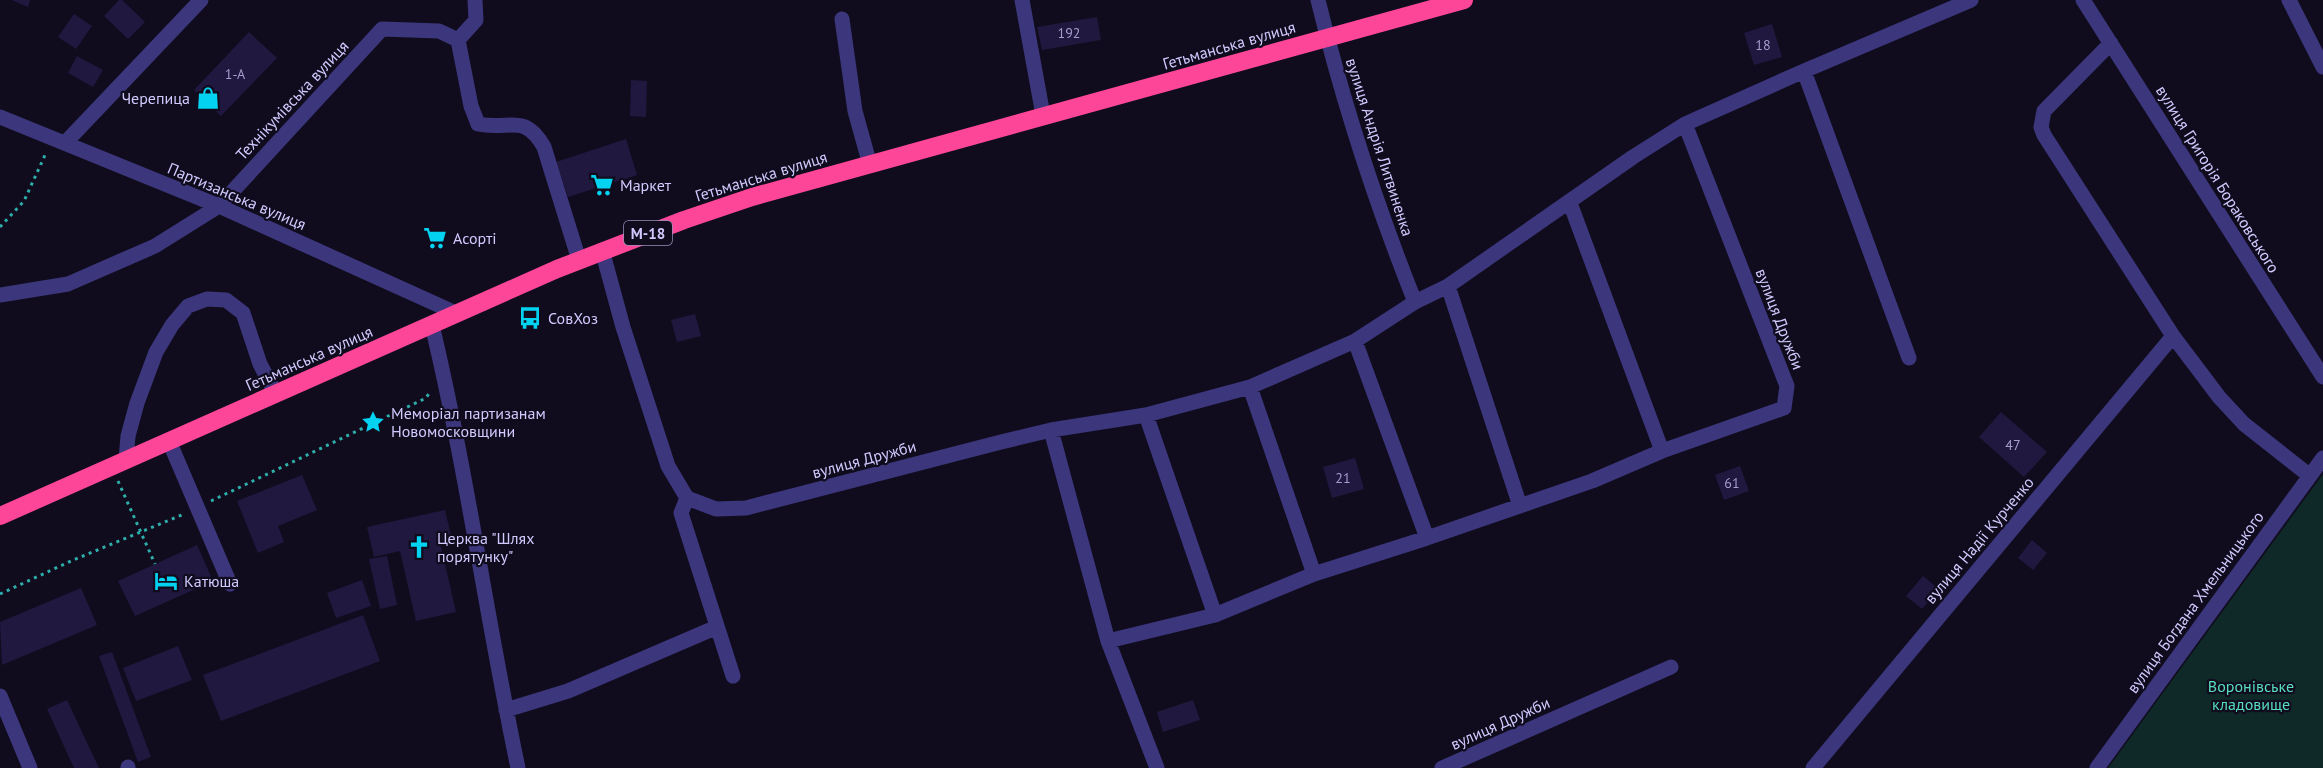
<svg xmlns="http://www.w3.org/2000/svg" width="2323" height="768" font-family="'PT Sans',sans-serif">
  <rect width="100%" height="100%" fill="#100c1e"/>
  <path fill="#0f2828" d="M2323,474V768H2108Z"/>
  <path fill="#21183f" d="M12,0H30L28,7Z
    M119,0H122L145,22L128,39L104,16Z
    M74,14L92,26L76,49L58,37Z
    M1097,17L1101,40L1042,50L1037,27Z
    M1772,24L1782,57L1754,65L1744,33Z
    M249,32L277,58L221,116L194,90Z
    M77,56L103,70L93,87L68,73Z
    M631,80L647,81L646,117L630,116Z
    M626,139L637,175L568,197L556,162Z
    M695,314L701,336L677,342L671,320Z
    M2001,412L2047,452L2024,477L1979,437Z
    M1355,458L1364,489L1332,498L1323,467Z
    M1740,466L1749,491L1724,500L1715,475Z
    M302,475L317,510L278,526L284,542L258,553L237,501Z
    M445,510L452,540L440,542L456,612L416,621L400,551L374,557L367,527Z
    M2032,540L2047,553L2033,570L2018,558Z
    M197,545L213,581L135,616L118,581Z
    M387,556L397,605L380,609L369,559Z
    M1923,576L1939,589L1922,609L1906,596Z
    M362,580L371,606L336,618L327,593Z
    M81,588L97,625L2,665L0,622Z
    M363,615L380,661L221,721L203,675Z
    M178,646L192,680L136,701L123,668Z
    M112,652L151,757L138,762L99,656Z
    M67,700L99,768H74L47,709Z
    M1193,700L1200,720L1163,732L1157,712Z"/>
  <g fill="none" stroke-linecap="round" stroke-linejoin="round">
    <path stroke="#2eaeaa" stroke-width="3" stroke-dasharray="3 4.5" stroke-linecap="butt" d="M0,227L24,201L46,153
      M118,481L155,564
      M211,501L426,398L430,392
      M0,594L71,561L184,514"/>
    <path stroke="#3c377d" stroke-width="15" d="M1022,0L1043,115
      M1318,0C1343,103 1376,204 1415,302
      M2083,0L2323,377
      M2289,0L2323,67
      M842,19L855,111L870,165
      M458,40L476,20L475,0
      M2111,43L2044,111L2041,127L2044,135L2173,336L2219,397L2244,424L2310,476
      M1804,71L1909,358
      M0,117L219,206L458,314
      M65,143L201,0
      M1570,203L1662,451
      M602,250L623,327L668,466L687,498L681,513L733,676
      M1448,286L1520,506
      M0,295L68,284L155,246L219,206L382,29L439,31L458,40L471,106L478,124C510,131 524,112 544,147L579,260
      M432,325C467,472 487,621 518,768
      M1355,341L1427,538
      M1250,387L1314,574
      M1146,415L1215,615
      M1051,430L1108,641L1157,768
      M169,441L230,584
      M126,460L128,436L137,403L156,352L172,325L188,306L207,299L226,300L243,313L260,364L276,394
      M687,498L716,509L746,508L1001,442L1051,430L1146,415L1250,387L1355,341L1415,302L1448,286L1633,157L1685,124L1804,71L1971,0
      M1108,641L1215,615L1314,574L1427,538L1592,481L1662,451L1784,408L1787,386L1685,124
      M0,696L30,768
      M506,710L568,691L717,627
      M128,767V768
      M1442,768L1671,667
      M1813,768L2173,336
      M2097,768L2323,458"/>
    <path stroke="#fd4698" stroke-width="18" d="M0,516L557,269L684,220L752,197L1464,0"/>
  </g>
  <defs>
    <g id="shop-bare" transform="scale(1.8)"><path d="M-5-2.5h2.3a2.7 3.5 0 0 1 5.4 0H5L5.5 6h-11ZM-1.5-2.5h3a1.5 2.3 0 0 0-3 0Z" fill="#03d2f1" stroke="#100c1e" stroke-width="2.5" paint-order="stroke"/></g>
    <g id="supermarket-bare" transform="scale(1.8)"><path d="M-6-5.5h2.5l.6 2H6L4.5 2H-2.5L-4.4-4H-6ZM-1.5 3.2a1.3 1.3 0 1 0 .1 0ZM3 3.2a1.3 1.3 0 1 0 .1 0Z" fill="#03d2f1" stroke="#100c1e" stroke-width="2.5" paint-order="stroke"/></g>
    <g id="bus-bare" transform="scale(1.8)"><path d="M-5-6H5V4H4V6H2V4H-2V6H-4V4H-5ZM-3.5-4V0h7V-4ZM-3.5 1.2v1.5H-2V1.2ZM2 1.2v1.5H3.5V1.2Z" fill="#03d2f1" stroke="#100c1e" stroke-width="2.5" paint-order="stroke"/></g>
    <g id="sight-bare" transform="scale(1.8)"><path d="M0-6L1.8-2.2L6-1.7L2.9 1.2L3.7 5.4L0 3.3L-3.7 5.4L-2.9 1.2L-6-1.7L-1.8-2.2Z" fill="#03d2f1" stroke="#100c1e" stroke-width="2.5" paint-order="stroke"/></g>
    <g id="church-bare" transform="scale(1.8)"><path d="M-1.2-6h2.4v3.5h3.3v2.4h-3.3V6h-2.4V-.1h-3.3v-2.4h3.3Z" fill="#03d2f1" stroke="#100c1e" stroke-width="2.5" paint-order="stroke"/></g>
    <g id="hotel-bare" transform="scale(1.8)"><path d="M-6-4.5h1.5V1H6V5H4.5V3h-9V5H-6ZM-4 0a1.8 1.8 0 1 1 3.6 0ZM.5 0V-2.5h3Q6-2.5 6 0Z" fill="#03d2f1" stroke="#100c1e" stroke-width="2.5" paint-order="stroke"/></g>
  </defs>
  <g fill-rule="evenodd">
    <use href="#shop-bare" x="208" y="98"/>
    <use href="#supermarket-bare" x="602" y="185"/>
    <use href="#supermarket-bare" x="435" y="238"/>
    <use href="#bus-bare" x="530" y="318"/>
    <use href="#sight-bare" x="373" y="422"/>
    <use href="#church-bare" x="419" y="547"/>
    <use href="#hotel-bare" x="166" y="581"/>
  </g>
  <g text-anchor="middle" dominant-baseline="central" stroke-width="4.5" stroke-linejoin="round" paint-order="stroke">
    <g font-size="14" fill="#a59ece">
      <text x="1069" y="33">192</text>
      <text x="1763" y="45">18</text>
      <text x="235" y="74">1-А</text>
      <text x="2013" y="445">47</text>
      <text x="1343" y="478">21</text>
      <text x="1732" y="483">61</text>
    </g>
    <rect fill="#100c1e" stroke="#9791bb" stroke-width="1.5" x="624" y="221" width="48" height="24" rx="4.5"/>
    <g font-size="15" font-weight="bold" fill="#d1cafe">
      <text x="648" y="233">М-18</text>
    </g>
    <g font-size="16" fill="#d1cafe" stroke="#100c1e">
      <text transform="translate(1229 45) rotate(-16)">Гетьманська вулиця</text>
      <text transform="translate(292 100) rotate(-47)">Технікумівська вулиця</text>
      <text transform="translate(1380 147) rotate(72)">вулиця Андрія Литвиненка</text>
      <text transform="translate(761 176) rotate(-17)">Гетьманська вулиця</text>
      <text transform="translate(2218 179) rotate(58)">вулиця Григорія Бораковського</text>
      <text transform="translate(237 196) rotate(23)">Партизанська вулиця</text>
      <text transform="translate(1780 319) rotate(69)">вулиця Дружби</text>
      <text transform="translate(309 358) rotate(-24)">Гетьманська вулиця</text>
      <text transform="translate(864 459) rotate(-15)">вулиця Дружби</text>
      <text transform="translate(1979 540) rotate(-50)">вулиця Надії Курченко</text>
      <text transform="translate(2195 602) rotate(-54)">вулиця Богдана Хмельницького</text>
      <text transform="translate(1500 723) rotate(-24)">вулиця Дружби</text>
    </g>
    <g font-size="16" fill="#d1cafe" stroke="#100c1e" text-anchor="start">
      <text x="190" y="98" text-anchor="end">Черепица</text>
      <text x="620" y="185">Маркет</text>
      <text x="453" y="238">Асорті</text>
      <text x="548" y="318">СовХоз</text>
      <text x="391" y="413">Меморіал партизанам<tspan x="391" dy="18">Новомосковщини</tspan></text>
      <text x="437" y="538">Церква "Шлях<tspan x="437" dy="18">порятунку"</tspan></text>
      <text x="184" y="581">Катюша</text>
    </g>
    <g font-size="16" fill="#57ddc0" stroke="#100c1e">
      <text x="2251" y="686">Воронівське<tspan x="2251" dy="18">кладовище</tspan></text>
    </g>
  </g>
</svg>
